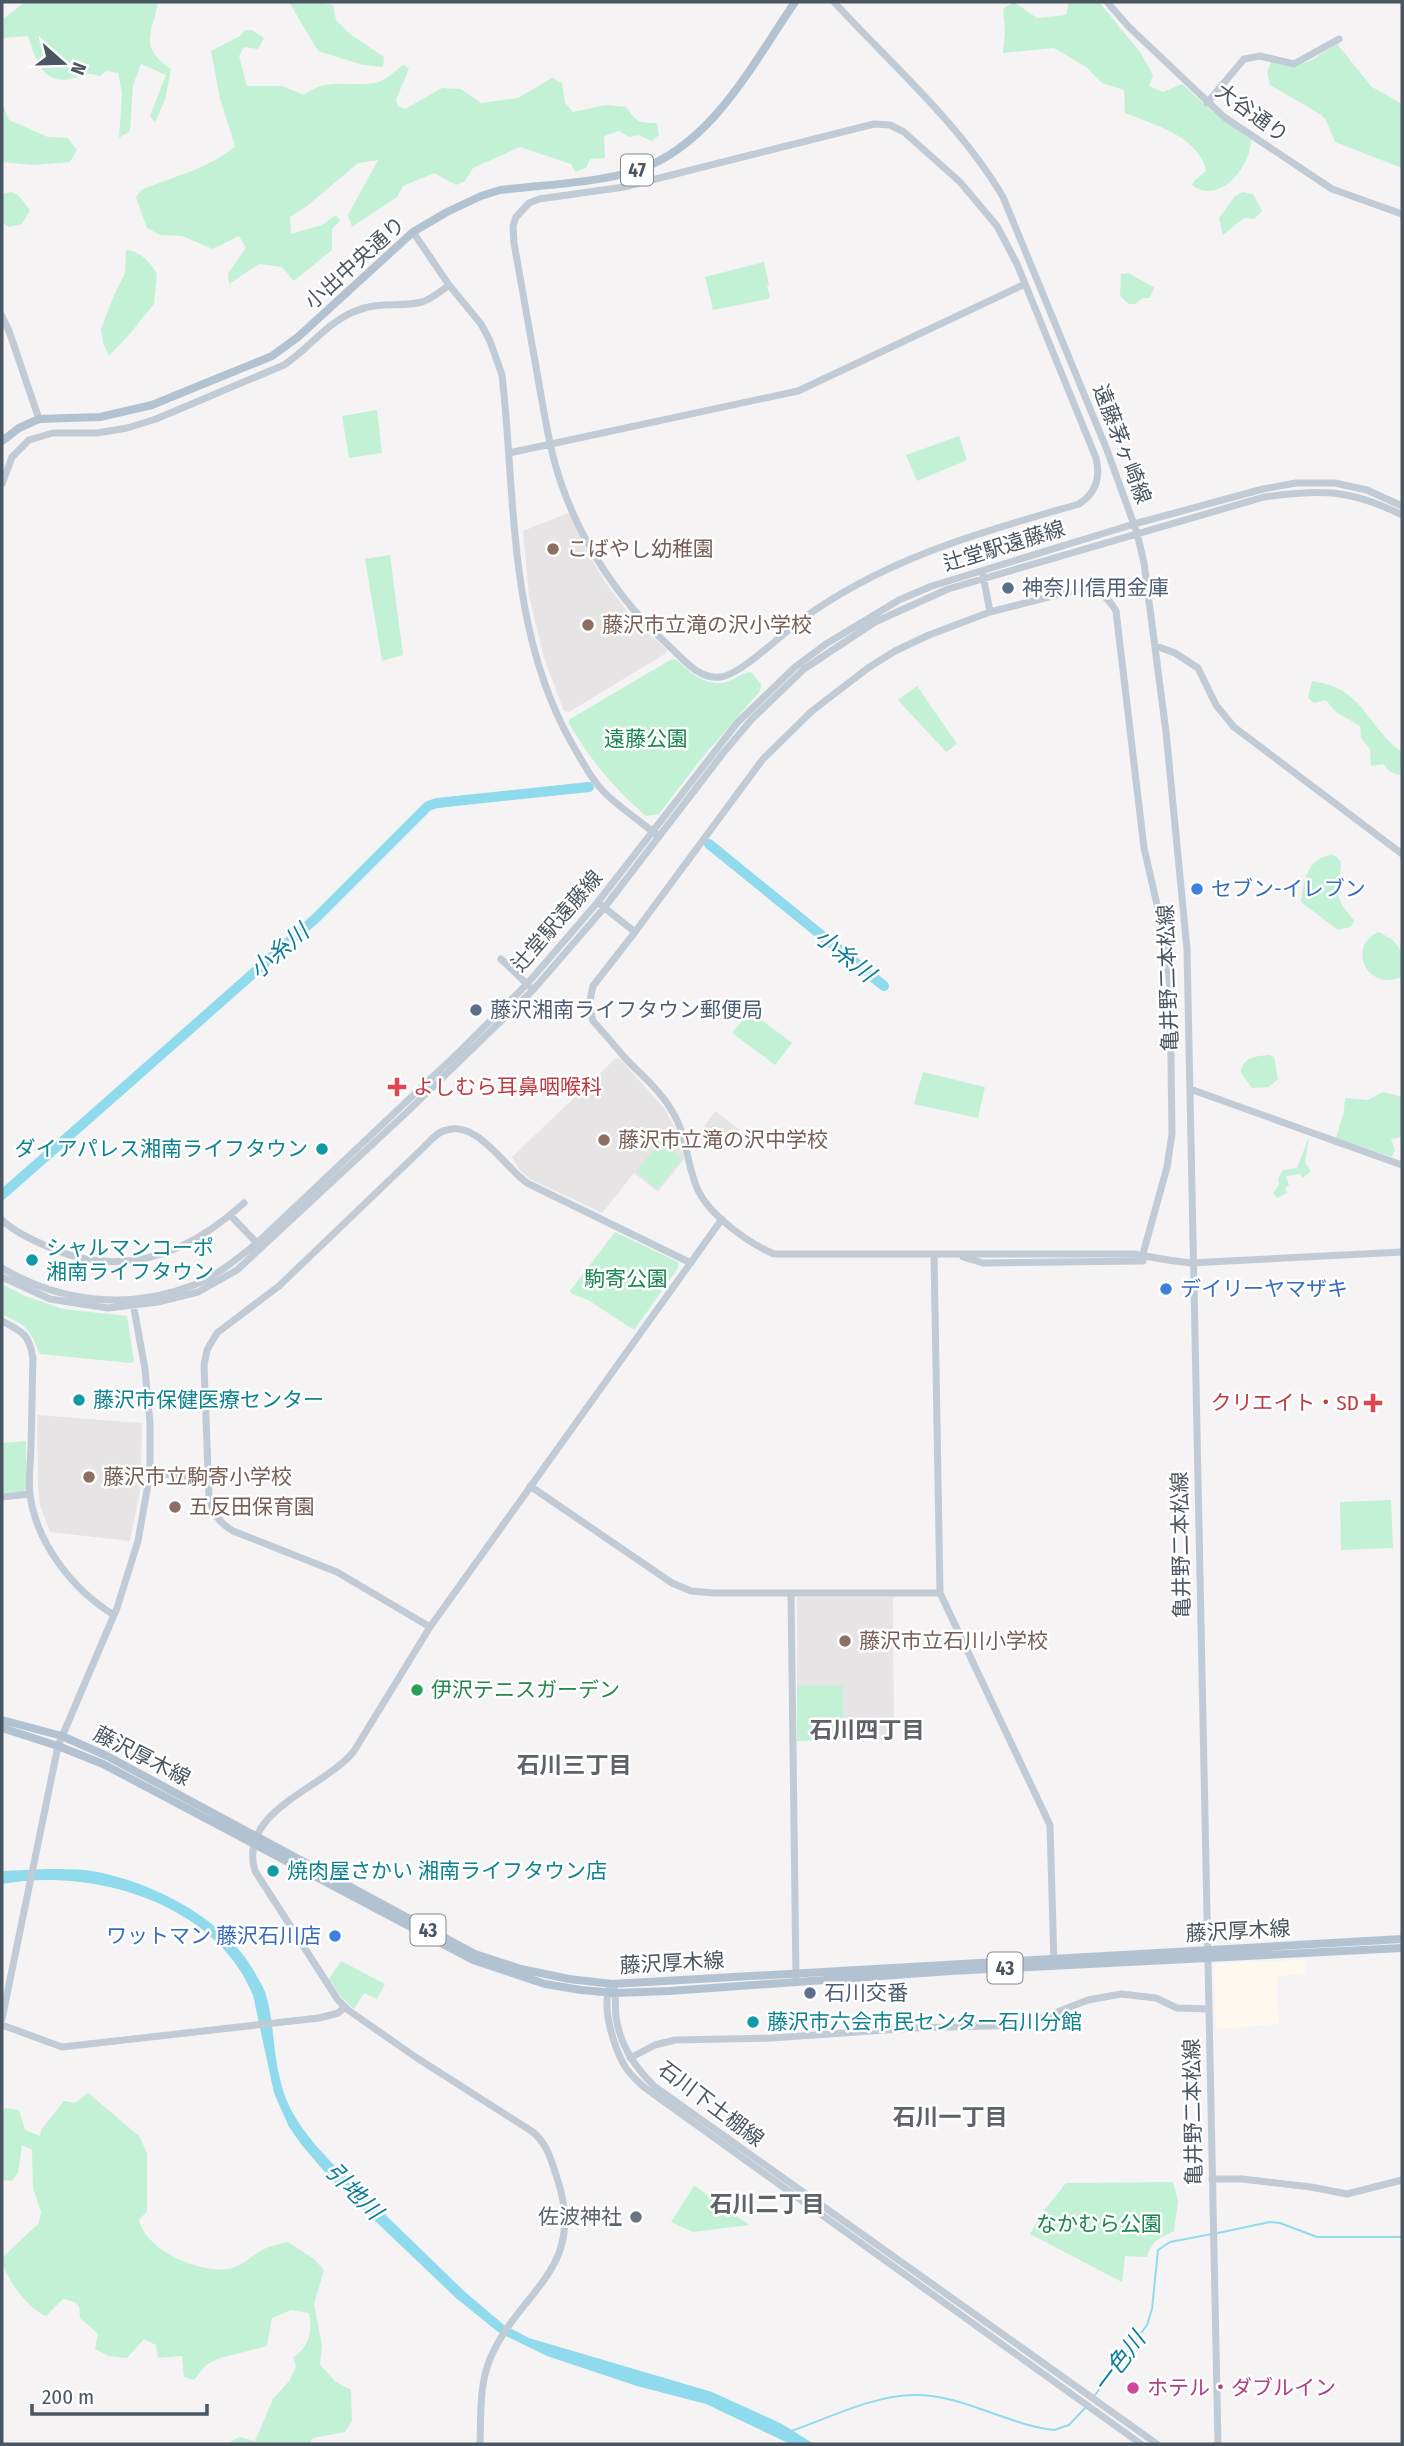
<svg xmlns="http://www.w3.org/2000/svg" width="1404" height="2446" font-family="'Fira Sans Condensed','Noto Sans JP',sans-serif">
  <rect width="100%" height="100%" fill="#f5f3f3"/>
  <path fill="#fdf9ef" d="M1304,1960L1306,1961L1305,1974L1277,1976L1279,2024L1218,2029L1216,2026L1214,1968L1217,1963Z"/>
  <path fill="#e6e4e5" d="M573,511L585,548L606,583L632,618L667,650L665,654L569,712L564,711L544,658L529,596L523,531Z
    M619,1058L665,1109L678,1135L684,1159L658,1192L634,1173L602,1213L530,1179L519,1169L512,1157L615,1059Z
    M715,1111L740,1130L722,1153L698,1135Z
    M37,1415L142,1423L141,1485L130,1541L50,1532L40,1505L38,1488Z
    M797,1597H893L894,1740H844L843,1686H797Z"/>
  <path fill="#c3f1d5" d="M25,2H158C152,35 138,47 171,69L165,100L155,122L150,116L166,75L141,64L133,85L130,131L119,138L122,93L118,73L106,71L100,76C85,71 84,76 69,79C42,85 34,55 28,36L2,38V20Z
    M289,2H316L333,5L336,20L350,34L384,57L383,67L363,65L318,51Z
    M1014,2L1037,18L1066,15L1069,2H1099L1140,52L1153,75L1149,86L1163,92L1182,84L1212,111L1251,140C1251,167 1219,206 1192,185L1195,180L1206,171C1200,137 1153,124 1125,113L1124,90L1102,83L1086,67L1054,48L1003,53L1005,31L1003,9Z
    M245,30H252L264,38L258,49L244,47L239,56L247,86H282L304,95C326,77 350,87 375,83C384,82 395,71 403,65L409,68L396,100L398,106L405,109L442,88L461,89L481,103L518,98L552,78L562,83L565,103L573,112L606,105L626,107C637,122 638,123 657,123L659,135L652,141L638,135L629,137L619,131L604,136L605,158L590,159L586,168L575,172L571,164L520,147L473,168L465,181L456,185L434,173L403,186L397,197L352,227L348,215L378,160L358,163L307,206L290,217L291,234L322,225L336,215L340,221L332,229V250L294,281L282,267L259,264L229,284L228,273L246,248L239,236L213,249L182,236L160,235L147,228L136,197L141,190C170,178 213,167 235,146L220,99L211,51L240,36Z
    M1337,44L1372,87L1402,104V168L1335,142L1326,120L1320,114L1270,85L1267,72L1271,62L1296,66L1310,61Z
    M2,103L9,120L48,137L68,138L77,150L70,162L34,165L2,162Z
    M11,192L18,195L30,210L22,224L9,227L2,222V194Z
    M1242,192L1253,194L1262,211L1254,219L1244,218L1223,235L1219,218L1235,196Z
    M126,250C141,251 148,261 157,273L154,304L128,336L109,356L103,343L101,329L114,295L125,273Z
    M764,262L769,285L767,286L770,296L768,299L713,310L705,277Z
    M1128,273L1154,287L1150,298H1143L1135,304H1129L1120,296L1121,274Z
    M377,410L382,453L349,458L342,416Z
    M959,436L967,460L917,481L906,455Z
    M390,555L403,655L382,661L365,559Z
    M672,659L677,660C690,673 709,689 729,681C737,678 742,673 751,672L761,684L760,691L701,759L659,814L646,816C614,788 590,760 569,723L570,719Z
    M1312,681C1321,683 1331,684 1339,689C1366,703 1377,736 1402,752V773L1398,775L1389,771L1383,764L1371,766L1370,749L1361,738L1360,726L1336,712L1326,700L1314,703L1308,698Z
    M917,686L957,744L946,752L898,700Z
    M1332,855L1337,857L1341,862C1340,892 1330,893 1354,920L1351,927L1338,930L1301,902C1303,881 1308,857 1332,855Z
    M1379,932L1393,940L1402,952V977C1398,978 1390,981 1386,980C1359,977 1353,941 1379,932Z
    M750,1011L792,1043L775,1065L732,1033Z
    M1269,1055L1274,1057L1278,1079L1269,1087L1252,1088L1241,1073C1242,1057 1256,1056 1269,1055Z
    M923,1072L985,1087L978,1118L914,1104Z
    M1383,1092L1402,1097V1137L1391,1139L1395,1150L1392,1157L1336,1138L1344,1111L1345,1098L1368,1100Z
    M1309,1137L1305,1163L1311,1171L1303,1178L1300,1174L1286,1176L1289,1185L1285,1188L1287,1193L1277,1198L1273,1193L1279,1185L1278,1179L1283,1170L1297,1168Z
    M661,1141L682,1159L657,1189L636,1171Z
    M615,1232L678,1262V1268L634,1330L588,1300L572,1294L570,1291Z
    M2,1284L25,1296L63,1309L127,1316L134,1361L131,1363L40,1354C28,1327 30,1328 2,1314Z
    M26,1441L27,1488L23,1492L2,1493V1443Z
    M1391,1500L1393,1548L1341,1550L1340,1502Z
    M797,1686H843L844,1740L797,1741Z
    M341,1961L385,1984L377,1999L364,1993L354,2009L342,1998L329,1979Z
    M88,2093L139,2136L147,2153V2211L139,2220C146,2251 199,2273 228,2269C240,2267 252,2256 262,2250C270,2246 279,2244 288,2242L314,2259L324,2270L314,2304L322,2345L320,2365L336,2382L351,2390L352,2421L345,2432L313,2438L309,2444H227L239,2437L255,2441L273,2399L290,2380L296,2366L293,2358C309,2346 313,2332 309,2313L291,2310L272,2318L267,2346L217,2359L206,2365L194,2380L184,2377L182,2356L158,2358L156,2345L144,2339L127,2358L109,2356L95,2349L98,2334L80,2318L79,2307L75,2302L63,2299L46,2316C29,2310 3,2276 2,2258L39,2223L41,2212L33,2188L32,2150L22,2145L18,2173L12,2181L2,2180V2110L6,2108L19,2110L25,2130L40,2136L41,2130L64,2101L75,2103Z
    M1173,2182L1178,2201L1174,2231C1159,2238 1152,2241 1147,2257L1125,2256L1122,2282L1030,2234L1042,2213L1066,2183Z
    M694,2186H695L749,2225L693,2232L671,2222Z"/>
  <path fill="#90daee" d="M47,1869C60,1869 73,1869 85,1870C145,1878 224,1917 254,1971C258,1979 264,1987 266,1995C274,2022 273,2052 280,2079C287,2113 310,2140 333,2164L464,2291L504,2325L529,2338L712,2392L782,2424L814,2444H790L706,2404L637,2386L547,2356L498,2332L456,2298L328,2176L301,2144L289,2127L274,2093L253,1995C216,1903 92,1867 2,1884V1871Z"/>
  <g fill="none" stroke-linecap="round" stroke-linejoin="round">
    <path stroke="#90daee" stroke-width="2" d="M1218,2233L1270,2222L1280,2223L1317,2237H1402
      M1095,2395L1147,2325L1152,2309L1158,2250L1170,2242L1212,2234
      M791,2431C829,2418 874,2395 914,2395C961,2394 1008,2425 1054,2430L1069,2425L1085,2408"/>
    <path stroke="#90daee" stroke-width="10" d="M709,844L884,986
      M2,1195L316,918L428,806L437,803L589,787"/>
    <path stroke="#c1cbd6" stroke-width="7" d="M834,2C891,64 961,125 1003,197L1107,450L1137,533L1144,563L1166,732L1187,949L1218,2444
      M1107,2L1129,27L1224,117L1332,189L1402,214
      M1207,103L1244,59L1260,56L1294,64L1339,39
      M874,124L890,125L904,132L960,182L997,226L1017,264L1096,458C1101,478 1096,493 1079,504C979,533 888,557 802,619C783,633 741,675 720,677C699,680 682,658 668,645C620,602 582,544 561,483C550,451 545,417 539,384C531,337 522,290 514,243L513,226L516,217L529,203L539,199L624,187Z
      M413,232L449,285L481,324L490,341L502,375L505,405C515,520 513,639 571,742C581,759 592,781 607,795C622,809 641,822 657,835
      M2,316L9,331L39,419
      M509,453L798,391L1025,284
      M2,484L12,457L29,440L53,433H97L127,428L156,419L284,365C308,349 326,324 353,312C380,300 398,308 422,302C432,299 441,291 449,285
      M983,575L990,612
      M1156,646L1175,653L1198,668L1216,705L1234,727L1402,854
      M601,905L635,932
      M501,959L530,987
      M1190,1089L1402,1165
      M230,1215L257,1243
      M2,1220C16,1233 35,1241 53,1249C125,1279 189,1253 244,1203
      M934,1254L940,1593L1050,1825L1054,1964
      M963,1257L983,1263L1143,1261
      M1141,1261L1167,1167L1172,1134L1170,986L1164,935L1144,848L1116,611C1108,597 1099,591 1084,588L990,612L929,635L895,651L868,668L812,711L763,759L635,932L593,986L589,1005L593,1021C604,1033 615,1046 625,1058C641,1075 660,1090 672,1111C687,1135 686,1162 697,1188C708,1214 748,1243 774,1254H1135C1154,1258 1172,1261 1192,1263
      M1190,1263L1402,1252
      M2,1268C61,1303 129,1310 194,1285C217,1276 238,1258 257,1243L460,1051L527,984L597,903L737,723L795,667L826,644L899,600L932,586L1134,524L1263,489L1296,483H1335L1367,490L1402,506
      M2,1277L50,1299L108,1308L158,1302L198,1292L237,1270L406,1113L533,990L604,908L724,752L752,719L804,669L875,622L948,589L1264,497C1320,489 1350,489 1402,515
      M2,1321C23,1332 29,1334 33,1358C32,1387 32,1416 31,1445C31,1461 28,1478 30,1494C36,1543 73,1590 114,1615
      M150,1473L208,1478
      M530,1486L672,1583L691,1591L714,1593H940
      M2,1497L30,1494
      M791,1594L796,1978
      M430,1627L337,1572L233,1531C219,1523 213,1513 209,1498L204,1365L207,1350L217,1333L279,1286L424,1147C429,1142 435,1135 441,1132C475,1115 504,1167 527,1183L691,1263
      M610,1988C601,2006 614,2046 623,2063C628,2073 637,2081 645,2088L1141,2444
      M614,1988C616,1997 615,2007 616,2017C620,2045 634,2066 654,2086L1157,2444
      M2,2019L58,1746L117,1608L138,1541L150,1473V1423L145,1369L133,1303
      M2,2025L62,2047L319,2018L338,2013L345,2007
      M630,2058L655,2045L675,2040L772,2038L914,2028L1024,2025L1088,2000L1121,1994L1156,1998L1177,2008L1209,2009
      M1212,2179H1242L1311,2187L1347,2194L1402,2180
      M480,2444C481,2417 479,2385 490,2359C519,2290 588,2270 557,2178C551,2160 548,2145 533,2132L417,2058L348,2010L338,2000L255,1871C237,1810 324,1789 354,1751L430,1627L722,1219"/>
    <path stroke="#b3c2d1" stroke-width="8" d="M2,441L19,428L39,419L100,417L152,405L272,356L298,337L413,232L447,212L481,196L500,190C542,185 598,183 638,170C712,145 753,63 795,2
      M2,1720L62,1736L107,1756L475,1954L521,1969L569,1979L612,1984L1402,1939
      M2,1728L58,1746L103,1764L473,1960L545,1984L581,1990L615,1993L669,1991L951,1971L1402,1948"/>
  </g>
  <g fill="#8d6e63" stroke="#fff" stroke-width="2.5">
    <circle cx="553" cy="549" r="7"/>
    <circle cx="588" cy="625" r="7"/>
    <circle cx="604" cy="1140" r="7"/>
    <circle cx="89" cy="1477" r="7"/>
    <circle cx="175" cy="1507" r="7"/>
    <circle cx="845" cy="1641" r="7"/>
  </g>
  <g fill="#5c6f8a" stroke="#fff" stroke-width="2.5">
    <circle cx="1008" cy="588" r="7"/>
    <circle cx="476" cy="1010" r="7"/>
    <circle cx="810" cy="1993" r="7"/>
  </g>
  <g fill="#3f7fe0" stroke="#fff" stroke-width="2.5">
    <circle cx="1197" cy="889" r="7"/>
    <circle cx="1166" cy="1289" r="7"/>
    <circle cx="335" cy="1936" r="7"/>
  </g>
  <g fill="#e0444e" stroke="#fff" stroke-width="2.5">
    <path d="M393.5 1076.5h7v7h7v7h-7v7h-7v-7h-7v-7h7z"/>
    <path d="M1369.5 1392.5h7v7h7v7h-7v7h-7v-7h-7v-7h7z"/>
  </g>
  <g fill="#0f9aa8" stroke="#fff" stroke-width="2.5">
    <circle cx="322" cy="1149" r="7"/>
    <circle cx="32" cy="1260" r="7"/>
    <circle cx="79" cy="1400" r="7"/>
    <circle cx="273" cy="1871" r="7"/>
    <circle cx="753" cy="2022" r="7"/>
  </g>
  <circle fill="#2e9e5b" stroke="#fff" stroke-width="2.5" cx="417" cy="1690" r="7"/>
  <circle fill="#6b7280" stroke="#fff" stroke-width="2.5" cx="636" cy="2217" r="7"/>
  <circle fill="#d1479c" stroke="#fff" stroke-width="2.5" cx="1133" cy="2388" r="7"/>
  <g text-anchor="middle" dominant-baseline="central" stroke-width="5" stroke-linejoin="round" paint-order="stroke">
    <g fill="#fff" stroke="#808990" stroke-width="2">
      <rect x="621" y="154.5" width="32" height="31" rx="5"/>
      <rect x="410.5" y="1914.5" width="35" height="31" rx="5"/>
      <rect x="987.5" y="1952.5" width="35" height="31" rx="5"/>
    </g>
    <g font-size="19" font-weight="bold" fill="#4a5661">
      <text x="637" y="170">47</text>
      <text x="428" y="1930">43</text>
      <text x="1005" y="1968">43</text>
    </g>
    <g font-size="21" fill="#4a5661" stroke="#fff">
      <text transform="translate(1252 113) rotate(36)">大谷通り</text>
      <text transform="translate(355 263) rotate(-42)">小出中央通り</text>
      <text transform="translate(1122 444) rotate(69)">遠藤茅ヶ崎線</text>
      <text transform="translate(1004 546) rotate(-17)">辻堂駅遠藤線</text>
      <text transform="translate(557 921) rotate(-49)">辻堂駅遠藤線</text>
      <text transform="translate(1168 978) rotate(-92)">亀井野二本松線</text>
      <text transform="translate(1181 1545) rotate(-91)">亀井野二本松線</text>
      <text transform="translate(142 1756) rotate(27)">藤沢厚木線</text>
      <text transform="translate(1238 1931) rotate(-3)">藤沢厚木線</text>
      <text transform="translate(672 1963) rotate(-3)">藤沢厚木線</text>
      <text transform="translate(711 2104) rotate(37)">石川下土棚線</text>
      <text transform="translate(1193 2112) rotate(-91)">亀井野二本松線</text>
    </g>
    <g font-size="21" fill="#785e54" stroke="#fff" text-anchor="start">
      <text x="567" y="549">こばやし幼稚園</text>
      <text x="602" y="625">藤沢市立滝の沢小学校</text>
      <text x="618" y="1140">藤沢市立滝の沢中学校</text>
      <text x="103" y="1477">藤沢市立駒寄小学校</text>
      <text x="189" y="1507">五反田保育園</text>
      <text x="859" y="1641">藤沢市立石川小学校</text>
    </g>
    <g font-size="21" fill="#4e5e75" stroke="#fff" text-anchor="start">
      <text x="1022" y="588">神奈川信用金庫</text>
      <text x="490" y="1010">藤沢湘南ライフタウン郵便局</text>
      <text x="824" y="1993">石川交番</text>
    </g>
    <g font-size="21" fill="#17864f" stroke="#fff">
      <text x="646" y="739">遠藤公園</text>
      <text x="626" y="1279">駒寄公園</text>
      <text x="1099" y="2224">なかむら公園</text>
    </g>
    <g font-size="21" fill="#366cbe" stroke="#fff" text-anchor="start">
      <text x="1211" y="889">セブン-イレブン</text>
      <text x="1180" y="1289">デイリーヤマザキ</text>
      <text x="321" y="1936" text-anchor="end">ワットマン 藤沢石川店</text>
    </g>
    <g font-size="21" fill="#be3a42" stroke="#fff" text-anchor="start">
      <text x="413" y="1087">よしむら耳鼻咽喉科</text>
      <text x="1359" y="1403" text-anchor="end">クリエイト・SD</text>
    </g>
    <g font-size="21" fill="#0d838f" stroke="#fff" text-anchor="start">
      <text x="308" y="1149" text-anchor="end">ダイアパレス湘南ライフタウン</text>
      <text x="46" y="1248">シャルマンコーポ<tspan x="46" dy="24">湘南ライフタウン</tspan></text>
      <text x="93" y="1400">藤沢市保健医療センター</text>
      <text x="287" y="1871">焼肉屋さかい 湘南ライフタウン店</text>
      <text x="767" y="2022">藤沢市六会市民センター石川分館</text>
    </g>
    <g font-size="21" fill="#27864d" stroke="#fff" text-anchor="start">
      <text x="431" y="1690">伊沢テニスガーデン</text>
    </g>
    <g font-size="21" fill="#5b616d" stroke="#fff" text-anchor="end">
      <text x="622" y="2217">佐波神社</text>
    </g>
    <g font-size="21" fill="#b23c85" stroke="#fff" text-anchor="start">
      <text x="1147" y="2388">ホテル・ダブルイン</text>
    </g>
    <g font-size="23" font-style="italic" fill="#0c7c9b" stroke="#fff">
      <text transform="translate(279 951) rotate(-41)">小糸川</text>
      <text transform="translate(845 955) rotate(39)">小糸川</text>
      <text transform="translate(354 2191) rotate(45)">引地川</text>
      <text transform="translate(1119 2362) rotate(-53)">一色川</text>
    </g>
    <g font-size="23" font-weight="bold" fill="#5f6368" stroke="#fff">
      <text x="867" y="1730">石川四丁目</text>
      <text x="574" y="1765">石川三丁目</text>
      <text x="950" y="2117">石川一丁目</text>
      <text x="767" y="2204">石川二丁目</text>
    </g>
  </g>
  <rect width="1404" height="2446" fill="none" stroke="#4a5661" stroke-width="7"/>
  <g transform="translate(63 63) rotate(110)" stroke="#ffffff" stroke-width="5" paint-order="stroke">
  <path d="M0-5L12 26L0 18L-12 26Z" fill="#4a5661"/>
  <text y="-10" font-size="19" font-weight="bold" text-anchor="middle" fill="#4a5661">N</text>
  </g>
  <path d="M32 2404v10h175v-10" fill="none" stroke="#4a5661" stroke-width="3.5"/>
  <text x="42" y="2404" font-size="21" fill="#4a5661" stroke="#ffffff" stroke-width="5" paint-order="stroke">200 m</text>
</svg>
